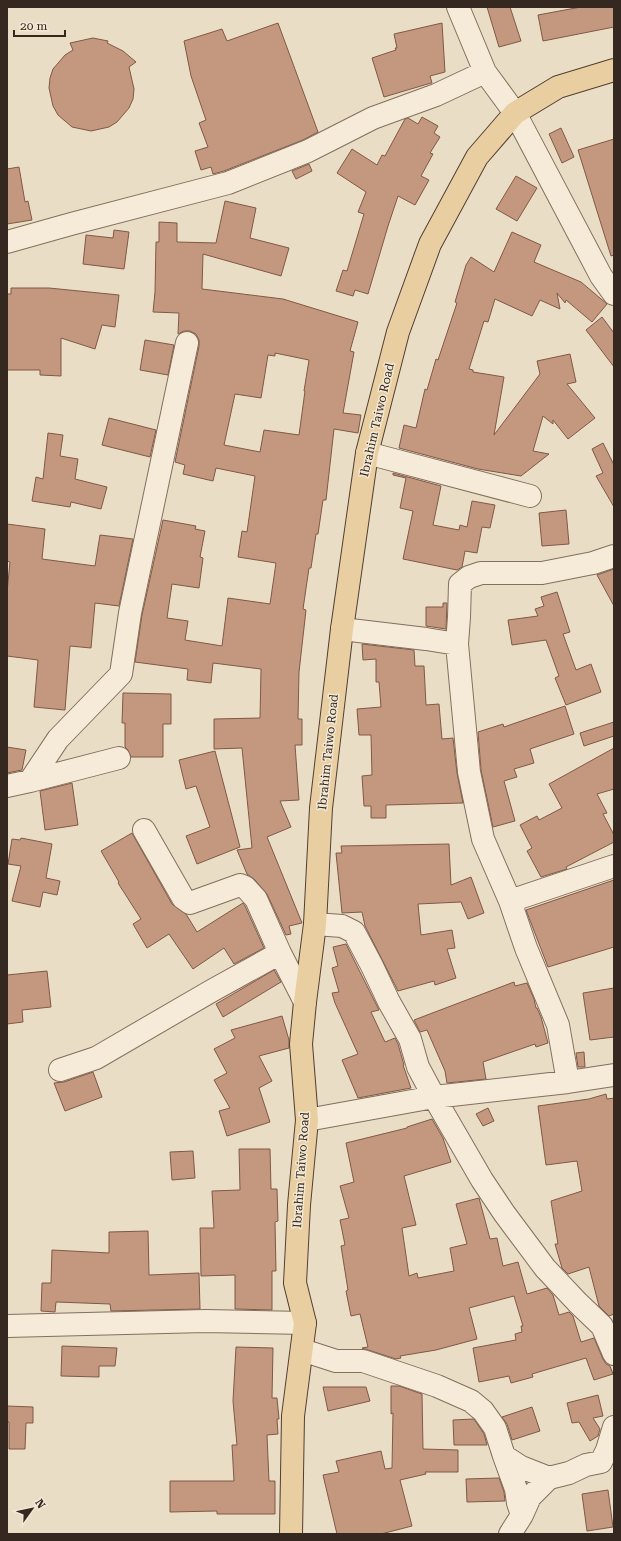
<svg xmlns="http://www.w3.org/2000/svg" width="621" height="1541" font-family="'Roboto Serif',serif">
  <rect width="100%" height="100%" fill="#eaddc6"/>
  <path fill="#c4977f" stroke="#805945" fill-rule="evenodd" d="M487,7H510L521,41L499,47Z
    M581,7H614V27L543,41L538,15Z
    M278,23L318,132L303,140L224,171L213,174L211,167L201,170L195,151L208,147L199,123L206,120L191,76L184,41L222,29L227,41Z
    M442,23L445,72L430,76L432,83H431L384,97L372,58L396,50L395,48H397L394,34Z
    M93,38L108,41L107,43L123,51L136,62L129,67L134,89L133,99L129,108L117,122L109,127L91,131L72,127L58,115L53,106L49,88L50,78L53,69L65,55L73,50L70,43Z
    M422,117L438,126L434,133L440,137L430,153L433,154L421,176L429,180L415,205L398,196L388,226L368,294L355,290L353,296L336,291L343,270L347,271L364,214L358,212L366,192L337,173L352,149L377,165L382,155L385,156L405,119L408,118L418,124Z
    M561,128L574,157L562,163L549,134Z
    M614,139V255L611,256L578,150Z
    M309,164L312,171L296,179L292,171Z
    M19,167L25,202L28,201L32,220L7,224V169Z
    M516,176L537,188L517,221L496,209Z
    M225,201L256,208L250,238L289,248L281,276L203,254L202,289L283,299L358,322L350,351L354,352L343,413L361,415L358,433L334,429L326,500H323L318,534H316L311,568H309L303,609L306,610L299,672L298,719H302V745H295L299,800L280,801L291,827L267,837L302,923L289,926L291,934L286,935L267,894L254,879L247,874L237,850L252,848L242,748L214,749V719L260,718L261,669L213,663L211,683L187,680L188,669L135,662L142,615L163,520L196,526L195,529L205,531L200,557L203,558L199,588L172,584L167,618L188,621L185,640L222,646L228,598L270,604L276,563L238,557L242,531L247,532L255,476L216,468L213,481L183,474L185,465L175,462L199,346V340L196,334L190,331H184L178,334L179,313L153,312L155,292L156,242H159V222L177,223V242L216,243ZM275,353L309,360L304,391H305L299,435L264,430L260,452L224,445L235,394L261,398L268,355L275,356Z
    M114,230L129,232L124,269L83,264L86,235L113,238Z
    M512,232L541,245L534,262L581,282L607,304L592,322L566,300L565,303L557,293L560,309L540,300L532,316L495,299L488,322L484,321L469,369L473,370V372L504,377L494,435L540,374L537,361L570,354L576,382L567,384L595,418L568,439L553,420V424L543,416L533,451L549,454L521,476L478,469L399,448L404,425L416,428L425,389L427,390L436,359L438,360L457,303L455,302L466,265L471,257L494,272Z
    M11,288H49L119,295L115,327L102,325L95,349L61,338V376L40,375V370H7V294H11Z
    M602,317L614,333V367L586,330Z
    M145,340L174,345L168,375L140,370Z
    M109,418L156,430L150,457L102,445Z
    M48,433L63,435L60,456L78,459L75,479L107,487L101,509L71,502L70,507L32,501L36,477L43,479Z
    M603,443L614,465V507L596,476L603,473L592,449Z
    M393,473L441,486L433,525L459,530L460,525L467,527L472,501L495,505L490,528L482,527L477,553L465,551L462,567L457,570L403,559L413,511L400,508L406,478L393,475Z
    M566,510L569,544L542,546L539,513Z
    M7,524L45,529L42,559L95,566L100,535L133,539L119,606L95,603L91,648L70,646L65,710L34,707L38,660L7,656V592L10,562L7,561Z
    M614,569V606L597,575Z
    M557,592L570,632L563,634L576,670L591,664L601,692L566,705L555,678L559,676L546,640L512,645L508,620L538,616L535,609L544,606L541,597Z
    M443,603H447L446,629L426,626V607H443Z
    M362,644L414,650L415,666H424L426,705L439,704L442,739L453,738L457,773L463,803L386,805V818H371V806H364L362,776L372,775L371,735H359L357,709L381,707L379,682H376V659L363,660Z
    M123,693L171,694V724H163V757H131L128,750L125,747V723H122Z
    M565,706L574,734L530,749L534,763L514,769L517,777L504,781L515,821L493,827L481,770L478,732L503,724L504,727Z
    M614,722V736L584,746L580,733Z
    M7,747L26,750L22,770L7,773Z
    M614,748V789L597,794L607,813L603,814L614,835V842L566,867L567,869L541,877L527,851L532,848L520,825L537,816L539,820L562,808L549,784Z
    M215,751L240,847L197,864L186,836L210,827L196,786L186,789L179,760Z
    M72,783L78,825L45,830L40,791Z
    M132,833L172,904L186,914L197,932L243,903L245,906L264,948L234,964L224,948L193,969L169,934L147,948L133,924L141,919L118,883L119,882L101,851Z
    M21,838L52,844L46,878L60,881L57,895L43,892L40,907L12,901L21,866L8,864L12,839L20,840Z
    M449,844L451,885L471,877L484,913L468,919L461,902L418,904L421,935L452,930L455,948L447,949L456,978L435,985L434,981L398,991L365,926L362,912L342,913L336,853H342L341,846Z
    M614,880V947L548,967L526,910Z
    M346,944L379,1010L371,1012L385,1042L395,1038L398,1044L404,1065H403L411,1088L358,1098L342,1060L358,1054L335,1003L332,993L339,992L332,968L338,966L333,947Z
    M274,970L281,982L223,1017L216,1004Z
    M47,971L51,1007L22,1010L23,1022L7,1024V975Z
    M514,982L515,986L527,983L534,999L536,1008H537L541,1017L548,1043L536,1047L535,1044L483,1062L486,1079L447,1083L445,1071L427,1030L420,1032L414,1020Z
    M614,988V1037L590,1040L583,993Z
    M282,1016L289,1040V1048L259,1056L272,1081L259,1088L270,1122L227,1136L219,1111L230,1108L214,1080L227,1073L214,1049L235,1038L231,1030Z
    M584,1052L585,1067H578L576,1053Z
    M93,1072L102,1097L65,1111L54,1083L64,1082Z
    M606,1094L607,1099L614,1098V1314L609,1316L599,1306L589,1267L568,1274L562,1268L555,1244H558L551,1201L582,1191L577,1161L546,1165L538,1106L589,1099Z
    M488,1108L494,1121L483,1126L476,1114Z
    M432,1119L443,1138L451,1162L404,1176L416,1225L402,1228L409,1276L417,1273L418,1278L454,1271L450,1248L467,1244L456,1204L479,1198L490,1239L497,1238L503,1266L518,1262L527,1294L547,1288L553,1295L559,1315L569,1312L573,1316L581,1342L594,1338L603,1359L606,1364L610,1366L613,1374L594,1380L586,1358L532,1374L533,1377L511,1383L509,1376L479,1382L473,1348L516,1340L515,1334L522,1332L521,1326H523L514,1296L469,1308L477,1339L436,1350L400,1356L401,1358L396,1359L362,1348L368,1347L360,1314L351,1316L346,1291L348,1290L341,1246L345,1245L340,1220L349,1218L340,1186L354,1182L346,1143L407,1128V1127Z
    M239,1149H270L271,1189H277L278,1221L275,1222L276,1271H272V1310L235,1309V1275L201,1276L200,1228H214L212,1191L240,1190Z
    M193,1151L195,1178L172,1180L170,1152Z
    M148,1231L149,1275L199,1273L200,1309L111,1311L110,1304L56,1302L55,1312L41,1311L42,1283H51L52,1250L109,1253V1232Z
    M62,1346L117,1348L115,1366H99V1377L61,1376Z
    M236,1347L273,1348L272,1398H277L279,1419H277L278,1434L267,1435L269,1481H275V1514H217V1511L170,1512V1481H234L232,1445H237L233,1401Z
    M391,1386H399L422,1394L423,1449L458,1450V1472H425L426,1474L400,1480L412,1526L381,1534H337L323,1475L339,1472L336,1461L381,1451L385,1469L392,1468L393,1413L391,1414Z
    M323,1387H366L370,1401L328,1411Z
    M598,1395L603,1416L593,1418L600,1429L598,1436L590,1441L579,1422L572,1423L567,1403Z
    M7,1406L33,1407V1423H26L25,1449H9V1422H7Z
    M532,1407L540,1431L512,1440L507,1424L502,1417Z
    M474,1419L484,1434L487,1445H454L453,1420Z
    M499,1478L504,1492L505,1501L467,1502L466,1479Z
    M608,1490L613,1527L587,1531L582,1494Z"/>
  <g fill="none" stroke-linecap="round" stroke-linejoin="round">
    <g stroke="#836f5d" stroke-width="24">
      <path id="minor" d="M458,7L485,72L515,113L601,276L614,294
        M7,242L71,224L228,183L308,151L373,118L436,95L485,72
        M367,453L530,496
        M342,629L426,639L457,644L469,772L483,839L510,901L526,948L558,1025L568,1082
        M457,644L459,617L460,584L469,577L481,573H542L593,563L614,556
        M30,781L58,739L121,674L130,613L187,343
        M7,786L30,781L119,758
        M144,830L183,898L190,903L240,885L245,887L256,899L280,953L305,1002
        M510,901L614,866
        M315,924L342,926L354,932L372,966L389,1002L410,1039L418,1067L434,1097L482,1180L504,1213L545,1268L578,1303L602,1326L614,1354
        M60,1070L96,1058L213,990L280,953
        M307,1120L434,1097L568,1082L614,1075
        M7,1326L205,1321L305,1323
        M302,1350L336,1361H363L437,1386L471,1401L483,1411L495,1428L504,1456L521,1467L549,1478
        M504,1456L516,1489L518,1503L522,1515
        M510,1534L522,1515L530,1497L549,1478L569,1473L586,1465L601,1462L607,1450L614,1427"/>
    </g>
    <g stroke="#513e31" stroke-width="24">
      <path id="major" d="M291,1534L293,1416L305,1323L295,1283L299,1205L307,1120L301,1044L305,1002L315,924L321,808L342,629L367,453L398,332L430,244L477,157L515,113L558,87L614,70"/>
    </g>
    <use href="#minor" stroke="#f5ebd8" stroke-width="22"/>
    <use href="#major" stroke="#e9cea1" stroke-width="22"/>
  </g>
  <g text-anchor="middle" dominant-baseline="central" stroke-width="3" stroke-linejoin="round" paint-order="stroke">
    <g font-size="12" fill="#352820" stroke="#f2e8d4">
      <text transform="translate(377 420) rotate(-77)">Ibrahim Taiwo Road</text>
      <text transform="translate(328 752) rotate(-84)">Ibrahim Taiwo Road</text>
      <text transform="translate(301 1170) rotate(-86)">Ibrahim Taiwo Road</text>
    </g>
  </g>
  <rect width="621" height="1541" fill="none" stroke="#352820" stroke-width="16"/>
  <g transform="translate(32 1509) rotate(57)" stroke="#f2e8d4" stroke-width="3" paint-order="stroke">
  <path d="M0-3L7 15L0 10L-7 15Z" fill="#352820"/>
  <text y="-6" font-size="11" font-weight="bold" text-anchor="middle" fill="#352820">N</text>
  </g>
  <path d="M14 30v6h51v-6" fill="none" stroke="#352820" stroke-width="2"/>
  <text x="20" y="30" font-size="12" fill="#352820" stroke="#f2e8d4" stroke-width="3" paint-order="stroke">20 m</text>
</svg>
